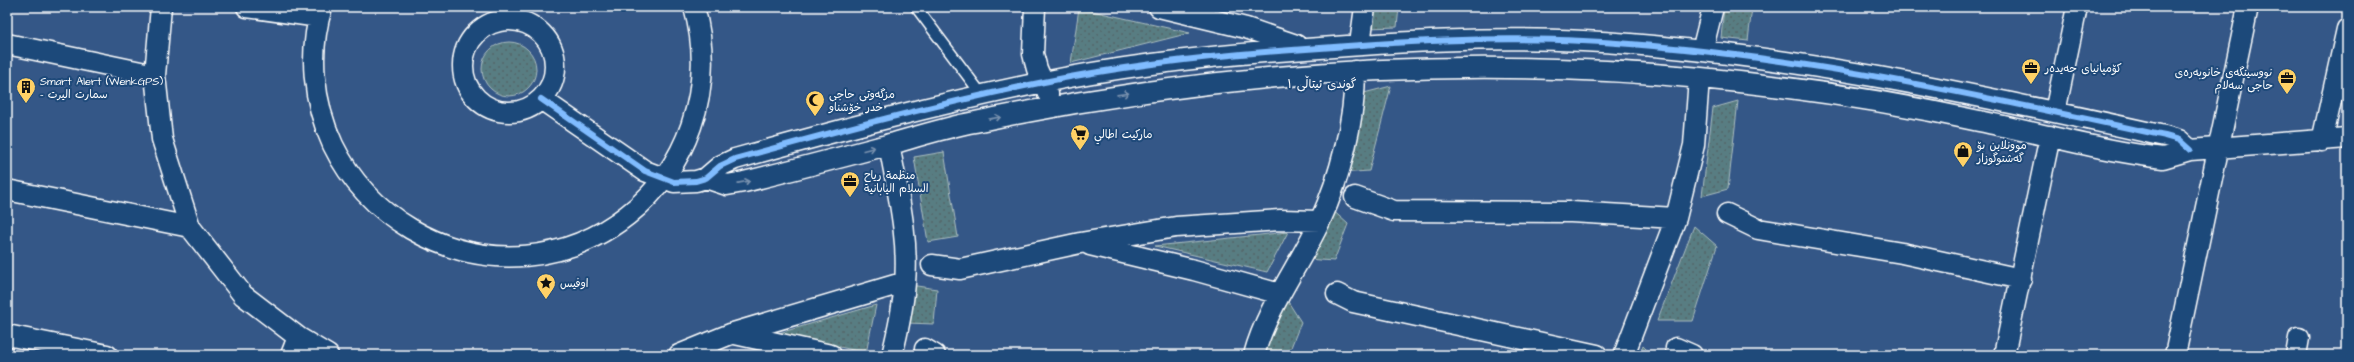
<svg xmlns="http://www.w3.org/2000/svg" width="2354" height="362" font-family="'Architects Daughter','Playpen Sans Arabic',sans-serif">
  <defs>
    <pattern id="grass-dots" width="8" height="8" patternUnits="userSpaceOnUse"><rect width="8" height="8" fill="#597d82"/><path d="M2 2h.1M6 6h.1" fill="none" stroke="#526467" stroke-width="1.8" stroke-linecap="round"/></pattern>
  </defs>
  <rect width="100%" height="100%" fill="#345787"/>
  <filter id="ink" filterUnits="userSpaceOnUse"><feTurbulence type="fractalNoise" baseFrequency=".025" numOctaves="2"/><feDisplacementMap in="SourceGraphic" scale="8" xChannelSelector="R" yChannelSelector="G"/><feConvolveMatrix kernelMatrix="1 2 1 2 8 2 1 2 1" color-interpolation-filters="sRGB"/></filter>
  <g filter="url(#ink)">
    <path fill="url(#grass-dots)" stroke="#acbec0" d="M1370,7H1399L1397,27L1368,28Z
      M1724,7H1752L1748,41L1721,38Z
      M1079,8L1190,33L1071,63Z
      M482 69a27 27 0 1 1 54 0a27 27 0 1 1-54 0Z
      M1391,86L1369,171L1341,173L1360,94Z
      M1738,101L1728,189L1702,196L1713,108Z
      M944,152L958,237L928,242L914,157Z
      M1330,208L1348,224L1334,261L1306,259Z
      M1694,226L1717,246L1693,321H1657Z
      M1288,232L1267,272L1155,246Z
      M910,285L937,289L934,324L907,323Z
      M1285,297L1301,322L1288,355H1261Z
      M876,305L866,353L779,333Z
      M1643,346L1652,355H1639Z"/>
    <g fill="none" stroke-linecap="round" stroke-linejoin="round">
      <g stroke="#fff" stroke-width="13">
        <path id="service" d="M916,7L982,95"/>
      </g>
      <g stroke="#fff" stroke-width="23">
        <path id="minor" d="M161,7L155,75L162,139L190,227L243,295L298,337L328,355
          M247,7L319,17
          M322,7C308,52 313,102 333,145C350,180 377,209 411,229C564,318 741,177 694,7
          M1035,7L1033,54L1037,69L1048,94
          M1159,7L1246,28L1296,45
          M463 66a46 46 0 1 1 92 0a46 46 0 1 1-92 0Z
          M7,44L155,75
          M1360,44L1365,7
          M1702,51L1713,7
          M541,99L645,171L674,182L696,181L706,178L720,166L735,159C836,131 936,104 1039,83C1127,65 1216,55 1306,49C1399,42 1490,36 1583,41C1779,51 1973,94 2165,136L2179,140L2190,150
          M2055,112L2077,7
          M2322,141L2347,29
          M889,144C897,189 909,237 905,283C903,307 898,331 892,355
          M706,178L727,185L744,182C793,170 842,157 891,144C919,136 947,127 975,122C1213,72 1458,55 1701,78C1794,87 1888,101 1979,121C2040,133 2102,151 2163,158L2190,150L2347,138
          M7,190L190,227
          M1355,197L1394,211L1571,212L1676,218
          M1727,214L1758,229L1902,253L2021,279
          M1090,245L1194,270L1280,294
          M932,265L960,269L1080,243L1176,227L1280,220L1320,221
          M1337,294L1353,302L1597,355
          M735,334L831,355
          M7,335L107,355
          M1676,348L1692,355
          M925,349L935,355
          M291,355L298,337
          M679,355L733,333L905,282
          M1254,355C1267,307 1299,266 1320,221C1340,178 1355,120 1355,71
          M1624,355L1676,218L1694,145L1699,78
          M2004,355L2050,136
          M2175,355L2248,7
          M2296,355L2299,338"/>
      </g>
      <use href="#service" stroke="#1f4a7a" stroke-width="10"/>
      <use href="#minor" stroke="#1f4a7a" stroke-width="20"/>
      <g stroke="#1f4a7a" stroke-width="8">
        <path id="cycleway" d="M541,99L645,171L674,182L696,181L706,178L720,166L735,159C836,131 936,104 1039,83C1127,65 1216,55 1306,49C1399,42 1490,36 1583,41C1779,51 1973,94 2165,136L2179,140L2190,150"/>
      </g>
      <use href="#cycleway" stroke="#80bcff" stroke-width="6"/>
    </g>
    <defs><path id="oneway-shaft" d="M-6 0H5M1.5-3L5.5 0L1.5 3" fill="none" stroke-width="1.6" stroke-linecap="round" stroke-linejoin="round"/></defs>
    <g stroke="#7992af">
      <use href="#oneway-shaft" transform="translate(1123 94) rotate(-8)"/>
      <use href="#oneway-shaft" transform="translate(995 118) rotate(-11)"/>
      <use href="#oneway-shaft" transform="translate(869 149) rotate(-15)"/>
      <use href="#oneway-shaft" transform="translate(744 182) rotate(-11)"/>
    </g>
  </g>
  <defs>
    <g id="office-pin" transform="scale(1)"><path d="M0 17L-7.5 6A9.5 9.5 0 1 1 7.5 6Z" fill="#ffd166" stroke="#1f4a7a"/><path d="M-6-3h4V-5.5h4V-3h4V5H-6ZM-1-4.5V-3h2v-1.5ZM-6 0V1H6V0Z" fill="#111"/></g>
    <g id="building-pin" transform="scale(1)"><path d="M0 17L-7.5 6A9.5 9.5 0 1 1 7.5 6Z" fill="#ffd166" stroke="#1f4a7a"/><path d="M-4-6H4V6H1V3H-1V6H-4ZM-2.5-4.3h1.7v1.8h-1.7ZM.8-4.3h1.7v1.8H.8ZM-2.5-1h1.7V.8h-1.7ZM.8-1h1.7V.8H.8Z" fill="#111"/></g>
    <g id="mosque-pin" transform="scale(1)"><path d="M0 17L-7.5 6A9.5 9.5 0 1 1 7.5 6Z" fill="#ffd166" stroke="#1f4a7a"/><path d="M3.5-4.9A6 6 0 1 0 3.5 4.9A5 5 0 1 1 3.5-4.9Z" fill="#111"/></g>
    <g id="supermarket-pin" transform="scale(1)"><path d="M0 17L-7.5 6A9.5 9.5 0 1 1 7.5 6Z" fill="#ffd166" stroke="#1f4a7a"/><path d="M-6-5.5h2.5l.6 2H6L4.5 2H-2.5L-4.4-4H-6ZM-1.5 3.2a1.3 1.3 0 1 0 .1 0ZM3 3.2a1.3 1.3 0 1 0 .1 0Z" fill="#111"/></g>
    <g id="shop-pin" transform="scale(1)"><path d="M0 17L-7.5 6A9.5 9.5 0 1 1 7.5 6Z" fill="#ffd166" stroke="#1f4a7a"/><path d="M-5-2.5h2.3a2.7 3.5 0 0 1 5.4 0H5L5.5 6h-11ZM-1.5-2.5h3a1.5 2.3 0 0 0-3 0Z" fill="#111"/></g>
    <g id="sight-pin" transform="scale(1)"><path d="M0 17L-7.5 6A9.5 9.5 0 1 1 7.5 6Z" fill="#ffd166" stroke="#1f4a7a"/><path d="M0-6L1.8-2.2L6-1.7L2.9 1.2L3.7 5.4L0 3.3L-3.7 5.4L-2.9 1.2L-6-1.7L-1.8-2.2Z" fill="#111"/></g>
  </defs>
  <g fill-rule="evenodd">
    <use href="#office-pin" x="2031" y="68"/>
    <use href="#office-pin" x="2287" y="78"/>
    <use href="#building-pin" x="26" y="87"/>
    <use href="#mosque-pin" x="815" y="100"/>
    <use href="#supermarket-pin" x="1080" y="134"/>
    <use href="#shop-pin" x="1963" y="151"/>
    <use href="#office-pin" x="850" y="181"/>
    <use href="#sight-pin" x="546" y="283"/>
  </g>
  <g text-anchor="middle" dominant-baseline="central" stroke-width="4" stroke-linejoin="round" paint-order="stroke">
    <g font-size="11" fill="#fff" stroke="#1f4a7a" text-anchor="start">
      <text x="2045" y="68">کۆمپانیای حەیدەر</text>
      <text x="2273" y="72" text-anchor="end">نووسینگەی خانوبەرەی<tspan x="2273" dy="13">حاجی سەلام</tspan></text>
      <text x="40" y="81">Smart Alert (WenkGPS)<tspan x="40" dy="13">- سمارت اليرت</tspan></text>
      <text x="829" y="94">مزگه‌وتی حاجی<tspan x="829" dy="13">خدر خۆشناو</tspan></text>
      <text x="1094" y="134">ماركيت اطالي</text>
      <text x="1977" y="145">موونلاین بۆ<tspan x="1977" dy="13">گەشتوگوزار</tspan></text>
      <text x="864" y="175">منظمة رياح<tspan x="864" dy="13">السلام اليابانية</tspan></text>
      <text x="560" y="283">اوفيس</text>
    </g>
    <g font-size="12" fill="#fff" stroke="#1f4a7a">
      <text x="1322" y="84">گوندی ئیتاڵی ١</text>
    </g>
  </g>
  <rect width="2354" height="362" fill="none" stroke="#1f4a7a" stroke-width="24"/>
  <rect x="12" y="12" width="2330" height="338" fill="none" stroke="#fff" stroke-width="1.5" filter="url(#ink)"/>
</svg>
